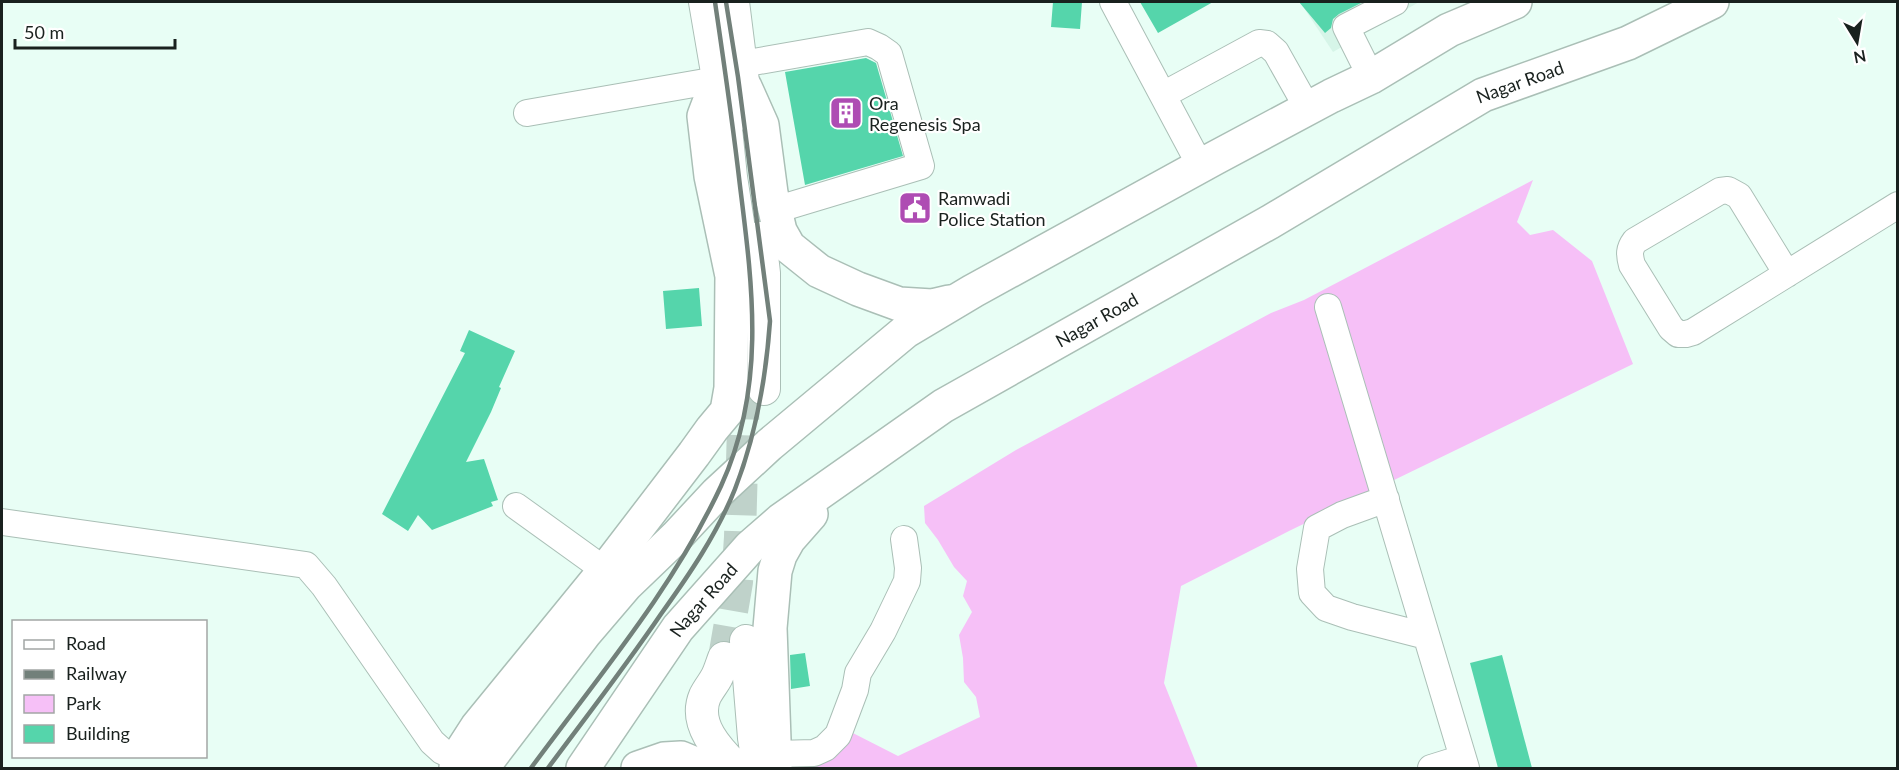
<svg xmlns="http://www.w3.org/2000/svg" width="1899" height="770" font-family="Lato,sans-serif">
  <rect width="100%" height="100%" fill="#e8fef5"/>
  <path fill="#d6f5e8" d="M1300,2H1419L1333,52Z"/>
  <path fill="#f6c0f7" d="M1533,180L1517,222L1530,235L1553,230L1592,261L1633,364L1289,531L1181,586L1164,683L1198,768H803L847,730L898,756L980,717L976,697L964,682L963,658L959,635L972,612L963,596L967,581L954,567L938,540L925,523L924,506L1016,450L1271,313L1304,300Z"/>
  <path fill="#55d5ab" d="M1053,2H1082L1080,29L1051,27Z
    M1140,2H1213L1158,33Z
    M1299,2H1363L1339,14L1333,19L1331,28L1325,33Z
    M866,58L876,63L903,156L805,185L785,72Z
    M699,288L702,326L666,329L663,291Z
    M469,330L515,351L499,387L501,388L491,412L466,462L484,459L498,500L491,502L493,506L432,530L418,515L408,531L382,514L465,353L460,351Z
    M805,653L810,686L791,689L790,655Z
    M1502,655L1532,768H1498L1470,663Z"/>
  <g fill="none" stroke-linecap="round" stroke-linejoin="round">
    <path stroke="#bfd2ca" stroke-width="32" stroke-dasharray="32 16" stroke-linecap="butt" d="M724,658L737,582L740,537L744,389"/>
    <g stroke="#aabfb6" stroke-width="28">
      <path id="minor" d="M1113,2L1201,167
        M742,64L868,42L879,47L889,54L921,166L775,210
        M1371,77L1346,27L1395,2
        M1163,95L1259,43L1267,44L1276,52L1308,109
        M527,113L734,77
        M1787,274L1739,196L1728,190L1720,191L1635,241C1629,249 1629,254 1632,265L1671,328L1678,334H1686L1693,332L1898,205
        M1328,307L1466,768
        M1386,499L1342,515L1317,528L1310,569L1312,593L1326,608L1352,617L1426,636
        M516,506L620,581
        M2,522L306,565L324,586L432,742L442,751L457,758
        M775,754L814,753L825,748L838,735L855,690L858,673L883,631L907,581L908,568L904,539
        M1431,768L1463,758"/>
    </g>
    <g stroke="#aabfb6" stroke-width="34">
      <path id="major" d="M705,2L725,119L731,177L745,268
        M733,2L747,114
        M760,238L764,273V389
        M746,641L754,738L759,768
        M724,658C721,666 719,674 715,680C712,685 708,690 705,696C693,724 718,750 736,768"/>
    </g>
    <g stroke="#aabfb6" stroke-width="36">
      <g id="highway">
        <path d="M745,87L762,125L771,193L780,231L789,247L819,271L858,289L899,304L932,306L949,302"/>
        <path d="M456,768L457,758L477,727L606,569L694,454L712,429L727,411L731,388L732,276L711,176L704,116L718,79"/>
        <path d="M482,768L585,633L626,585L676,537L717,493L769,445L906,331L973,291L1215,158L1331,96L1371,77L1449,30L1515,2"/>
        <path id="s1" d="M583,768L678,628L750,547L781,520L943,406L1270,222L1483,95L1628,43L1712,2"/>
        <path d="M638,768L664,759L681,758L705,768"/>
        <path d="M775,768L770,628L775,571L780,555L789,539L811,514"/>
      </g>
    </g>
    <use href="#minor" stroke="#fff" stroke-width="26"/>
    <use href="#major" stroke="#fff" stroke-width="32"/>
    <use href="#highway" stroke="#fff" stroke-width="33"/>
    <path stroke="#72807a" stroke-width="4.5" d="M531,768C598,677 673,589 721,486C766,388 753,289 740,186C733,125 724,63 715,2
      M548,768C586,717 625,667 661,614C689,575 717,534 735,489C756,435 766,378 770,321L738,77L726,2"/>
  </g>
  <defs>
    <g id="building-square" transform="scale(1.725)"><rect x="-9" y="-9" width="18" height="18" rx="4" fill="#ae4cb3" stroke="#fff"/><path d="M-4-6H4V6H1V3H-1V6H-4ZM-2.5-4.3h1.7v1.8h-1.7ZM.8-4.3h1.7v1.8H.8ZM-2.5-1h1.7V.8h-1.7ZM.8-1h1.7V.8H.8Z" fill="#fff"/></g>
    <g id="civic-square" transform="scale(1.725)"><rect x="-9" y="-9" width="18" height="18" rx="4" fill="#ae4cb3" stroke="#fff"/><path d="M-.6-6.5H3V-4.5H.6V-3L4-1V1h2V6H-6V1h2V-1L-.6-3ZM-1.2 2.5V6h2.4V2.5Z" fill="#fff"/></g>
  </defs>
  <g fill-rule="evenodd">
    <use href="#building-square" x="846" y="113"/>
    <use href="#civic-square" x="915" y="208"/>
  </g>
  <g text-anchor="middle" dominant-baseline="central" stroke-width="4.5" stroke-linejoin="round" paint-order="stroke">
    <g font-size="18" fill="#19211e" stroke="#fff">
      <text stroke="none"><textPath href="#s1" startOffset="1179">Nagar Road</textPath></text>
      <text stroke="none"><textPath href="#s1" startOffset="693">Nagar Road</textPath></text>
      <text stroke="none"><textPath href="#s1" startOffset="207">Nagar Road</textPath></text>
    </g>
    <g font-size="18" fill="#19211e" stroke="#fff" text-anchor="start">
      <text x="869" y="103">Ora<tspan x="869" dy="21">Regenesis Spa</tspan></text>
      <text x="938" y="198">Ramwadi<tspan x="938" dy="21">Police Station</tspan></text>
    </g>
  </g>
  <rect width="1899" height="770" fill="none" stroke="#19211e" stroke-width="6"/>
  <rect x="12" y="620" width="195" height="138" fill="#ffffff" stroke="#a3a6a5" stroke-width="1.5"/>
  <rect x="24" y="640" width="30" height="9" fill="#ffffff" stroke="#a3a6a5" stroke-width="1.5"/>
  <text x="66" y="650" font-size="18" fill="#19211e">Road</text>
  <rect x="24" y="670" width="30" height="9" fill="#72807a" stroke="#a3a6a5" stroke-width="1.5"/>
  <text x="66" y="680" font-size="18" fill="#19211e">Railway</text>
  <rect x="24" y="695" width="30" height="18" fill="#f6c0f7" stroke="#a3a6a5" stroke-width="1.5"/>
  <text x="66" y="710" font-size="18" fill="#19211e">Park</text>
  <rect x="24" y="725" width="30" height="18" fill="#55d5ab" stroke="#a3a6a5" stroke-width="1.5"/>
  <text x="66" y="740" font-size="18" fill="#19211e">Building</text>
  <g transform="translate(1857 42) rotate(169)" stroke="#ffffff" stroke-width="4.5" paint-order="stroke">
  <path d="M0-4.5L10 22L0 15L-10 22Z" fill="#19211e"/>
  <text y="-9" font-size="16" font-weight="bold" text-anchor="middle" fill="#19211e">N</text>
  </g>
  <path d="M15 39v9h160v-9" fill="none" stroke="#19211e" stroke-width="3"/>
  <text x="24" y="39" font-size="18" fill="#19211e" stroke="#ffffff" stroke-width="4.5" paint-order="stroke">50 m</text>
</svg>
